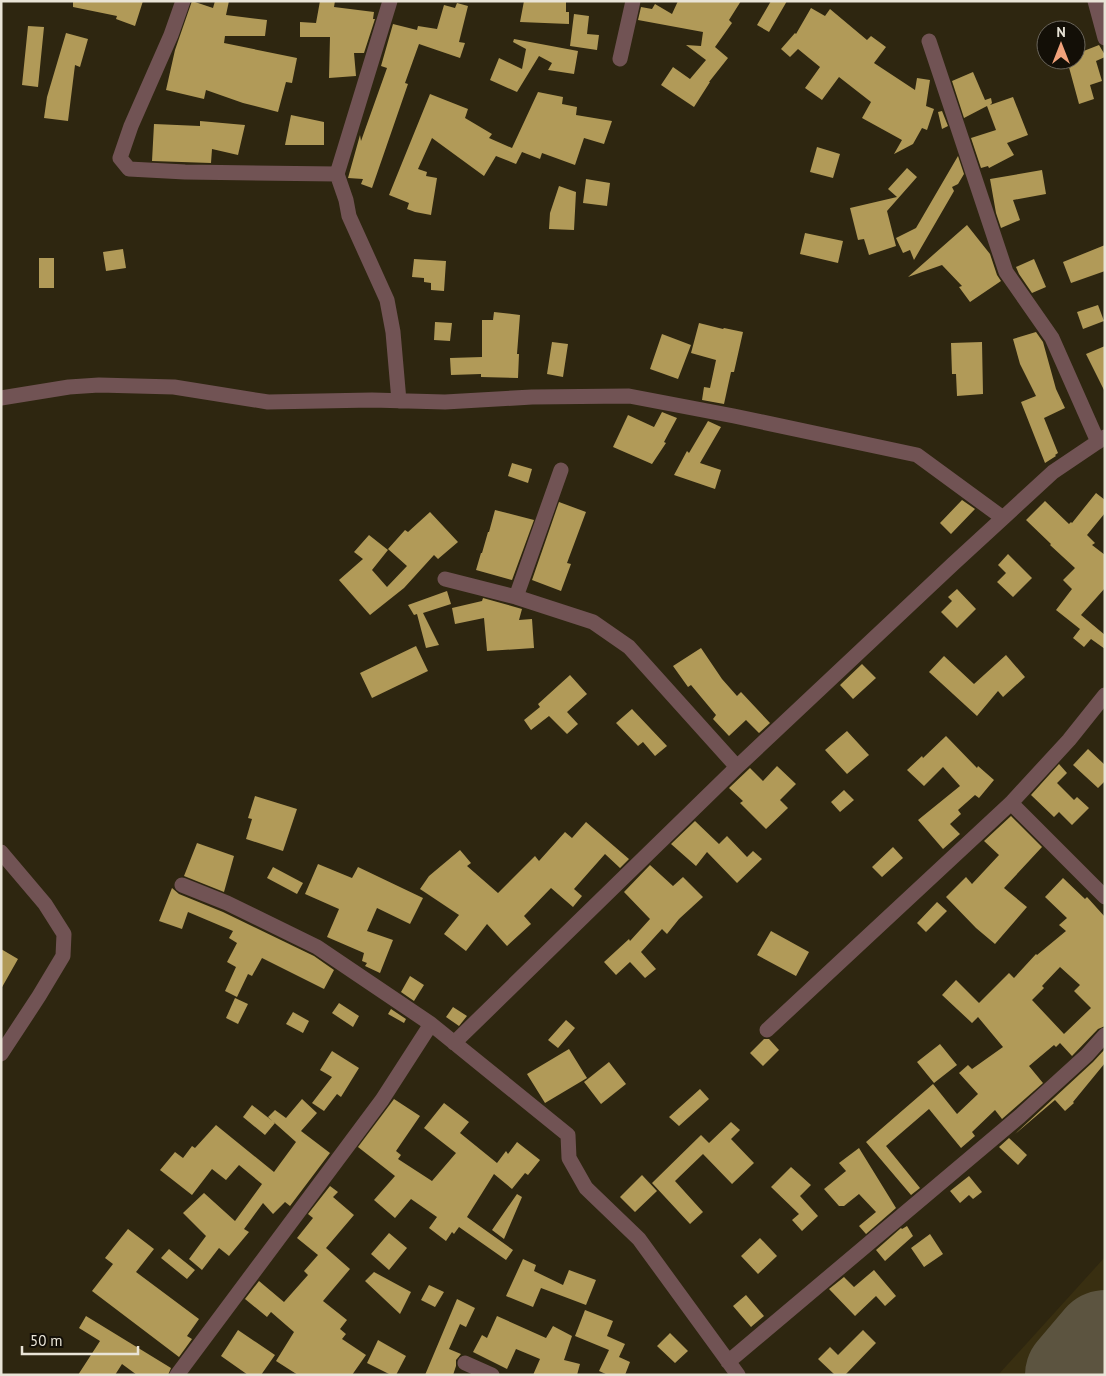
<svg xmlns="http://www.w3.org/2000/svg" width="1106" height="1376" font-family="'PT Sans',sans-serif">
  <rect width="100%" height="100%" fill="#2e2610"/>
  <path fill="#392f11" d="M1105,1257V1375H998Z"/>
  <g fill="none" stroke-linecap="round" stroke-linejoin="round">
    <path stroke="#5c5440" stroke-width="104" d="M1077,1375L1105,1342"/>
  </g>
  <path fill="#b19a58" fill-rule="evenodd" d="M73,1H143L135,26L116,19L117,16L73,7Z
    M192,1L213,8L215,1H229L226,15L267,20L265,36H225L224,43L297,58L292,83L286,82L278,112L243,103L206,90L204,99L166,90L175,50Z
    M320,1H335L334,7L374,12L373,19H375L364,53H354L356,76L329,78L330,37H300V22L316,23Z
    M524,1L566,2V12H569V24L520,22Z
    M678,1H741L729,20L732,23L715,47L728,58L709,82H710L694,107L661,85L673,67L690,79L706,60L686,45L701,46L703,32L638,20L641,7L652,9L655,4L672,14Z
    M771,1H787L769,32L757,25Z
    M457,3L468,6L459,42L465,43L460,58L419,44L405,83L408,84L372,188L361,184L363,179L348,178L360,135L361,141L387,68L381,66L393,24L417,30L418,26L437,29L444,5L455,8Z
    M811,8L825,16L830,9L867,40L871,36L886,47L874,63L915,90L917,78L930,80L926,106L934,109L927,130L922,128L913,144L894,154L902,140L862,118L871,102L839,77L822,100L805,88L820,67L798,49L790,57L781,49L795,33L796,34Z
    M574,14L589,16L587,34L599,35L597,50L570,46Z
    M28,26L44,27L38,87L22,85Z
    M66,33L88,39L80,67L75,65L68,121L44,118L47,97Z
    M514,39L578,51L574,74L548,70L552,63L539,56L517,92L490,80L499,58L522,69L526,49L513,42Z
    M1099,45L1105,55V57L1096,61L1102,81L1090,85L1094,99L1079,104L1067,60H1076V54Z
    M973,72L985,100L991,98L992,103L990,105L1013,97L1028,135L1007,143L1014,155L989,168L988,166L981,168L971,138L996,130L987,106L964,118L952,81Z
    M538,92L563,97L562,104L577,107L576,115L612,121L604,144L584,138L575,165L542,153L540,159L522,152L516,164L496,156L484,176L432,138L418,169L427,172L426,176L437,178L431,215L415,212L407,209L409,203L389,195L430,94L468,109L465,118L492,134L489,138L512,148Z
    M942,111L948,126L942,129L938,112Z
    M291,115L324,122V145H285Z
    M200,121L245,125L238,155L212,149L211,163L152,161L154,124L200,126Z
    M817,147L840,154L833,178L810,172Z
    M958,156L964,174L958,184L952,187L954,191L914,260L910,250L903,253L896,238L916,228Z
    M907,168L917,177L887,211L896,246L869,255L864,239L858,240L850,208L897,197L888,189Z
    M1042,170L1046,194L1013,200L1020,220L1001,228L996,213L990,179Z
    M586,179L610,183L607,206L583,203Z
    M559,186L576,192L574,230L549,229L550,213Z
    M967,225L990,254L997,275L1001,281L970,302L959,287L962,286L942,265L908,277Z
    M805,233L843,241L838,263L800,254Z
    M1105,245V271L1071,283L1063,262Z
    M123,249L126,268L106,271L103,252Z
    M39,258H54V288H39Z
    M414,259L446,261L444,291L431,290V283L424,282V278L412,277Z
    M1034,259L1046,287L1032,293L1019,274L1016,267Z
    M1098,305L1104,321L1083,329L1077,312Z
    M494,312L520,315L517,354H519L518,378L481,377V374L451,375L450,358L482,357V320H493Z
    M435,322L452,323L450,341L434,340Z
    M699,323L723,329L724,328L743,332L734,372H731L724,404L702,400L704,387L710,388L716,360L691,353Z
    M1036,332L1043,342L1056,389L1065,408L1044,418L1058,453L1055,455L1056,456L1045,463L1021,402L1036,396L1020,364L1013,339Z
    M662,334L691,345L678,379L650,369Z
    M552,342L568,344L563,377L547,374Z
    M982,342L983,394L957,396L956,374H952L951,343Z
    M1105,346V392L1086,354Z
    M662,412L677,418L664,442L666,443L652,464L613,447L628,415L654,427Z
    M708,421L721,427L700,463L721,470L715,489L674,475L687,451L689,453Z
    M512,463L532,469L528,483L508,476Z
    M1096,493L1105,500V513L1087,535L1095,543L1092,545L1105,555V588L1081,615L1105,635V649L1091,639L1084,647L1073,638L1080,629L1056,610L1072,589L1063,580L1075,568L1050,545L1051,544L1026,520L1045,501L1069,524L1071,522L1072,523Z
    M962,500L975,509L951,534L940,523Z
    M559,502L586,512L567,563L571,564L561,591L532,580Z
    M495,510L534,520L512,580L476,570L481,553H482L488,532H489Z
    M430,512L458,542L438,559L434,555L404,588L370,615L339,580L363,559L354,552L369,535L388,550L372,570L387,587L407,566L388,549L405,530L408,532Z
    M1008,554L1032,578L1013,597L997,582L1006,573L998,565Z
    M957,589L976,609L957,628L941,612L952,601L948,597Z
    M447,591L451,604L423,613L439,645L426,648L417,614L414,615L408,605Z
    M483,598L522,609L519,620L532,619L534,648L487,651L484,618L455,624L452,608L482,601Z
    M416,646L428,671L372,698L360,673Z
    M701,648L722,679L737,696L741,692L770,723L759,733L746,720L729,736L713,719L716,715L691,685L688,687L673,666Z
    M1006,655L1025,677L1003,697L998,691L977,716L929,672L944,656L974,684Z
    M862,664L876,678L853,699L840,685Z
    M570,675L587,694L567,712L578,724L567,734L549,716L531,730L524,720L540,707L538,704Z
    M632,709L667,746L655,756L643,742L638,746L616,723Z
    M847,731L869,755L847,774L825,750Z
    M946,736L977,768L978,766L994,780L979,798L975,795L958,810L961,814L950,824L960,834L943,849L918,820L960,786L943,767L924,786L907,770L922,756L923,758Z
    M1088,749L1105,765V781L1098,788L1073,765Z
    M1059,764L1067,773L1057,783L1074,800L1077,797L1089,808L1072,825L1059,812L1054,817L1031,795Z
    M777,766L796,784L780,800L788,808L766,829L740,803L743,801L729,788L750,768L763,781Z
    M844,790L854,800L840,812L831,802Z
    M255,796L297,809L283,851L246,839L252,819L248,818Z
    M1011,816L1042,847L1004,888L1027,907L995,944L976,928L946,897L966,877L972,884L999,855L984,841Z
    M695,821L719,844L727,836L747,857L753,851L762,859L737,883L707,852L696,866L671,844Z
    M586,822L629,859L620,868L605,854L574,889L582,896L573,907L551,888L524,916L531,924L507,946L487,924L466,951L444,934L459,915L420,889L429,876L460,850L471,863L467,866L498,893L535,856L539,861L565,832L572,838Z
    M197,843L234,856L224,892L184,876Z
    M893,847L903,858L882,877L872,867Z
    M318,864L352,878L358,867L423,898L410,924L377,908L367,931L393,940L380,973L365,966L367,963L362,961L364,953L327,937L339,909L305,894Z
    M650,865L673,886L683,877L703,897L679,919L667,934L662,929L641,952L656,969L645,978L630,962L616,975L604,962L629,939L630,941L650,919L624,892Z
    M273,867L303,883L297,894L267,878Z
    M1063,878L1085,899L1087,897L1105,917V1026L1098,1029L1072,1056L1060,1043L1056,1047L1054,1045L1029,1066L1043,1083L1002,1119L995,1110L972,1132L975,1136L961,1148L929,1109L886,1146L920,1188L911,1195L866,1142L933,1084L957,1114L978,1094L959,1073L968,1065L972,1069L1003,1047L978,1017L972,1023L942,995L956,980L979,1003L1009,973L1014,978L1036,954L1037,955L1066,931L1059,925L1067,918L1045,897ZM1060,967L1080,985L1074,991L1091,1008L1064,1034L1032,1000L1044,988L1042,986Z
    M172,888L179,894L223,912L314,956L334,970L324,989L262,958L252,976L248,974L237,997L225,991L236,967L227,962L237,943L229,938L233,931L188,912L182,929L159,921Z
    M937,902L947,911L926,932L917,923Z
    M771,931L809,952L796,976L757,955Z
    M1,949L18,959L1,989Z
    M410,976L424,985L414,1001L401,992Z
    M235,998L248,1004L238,1024L226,1018Z
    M339,1003L359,1016L353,1027L332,1013Z
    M453,1007L467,1016L459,1026L446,1017Z
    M391,1009L406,1019L404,1023L388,1014Z
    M293,1012L309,1021L303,1033L286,1024Z
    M566,1020L575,1028L558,1048L548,1040Z
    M764,1039H769L779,1050L763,1066L750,1053Z
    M940,1044L957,1065L934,1083L917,1062Z
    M569,1049L587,1078L545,1103L527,1074Z
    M1105,1049V1063L1073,1102L1074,1103L1065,1111L1055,1100L1015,1134L1093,1062Z
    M332,1051L359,1068L341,1097L337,1094L324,1111L312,1103L332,1077L320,1070Z
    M609,1062L626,1084L601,1104L584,1082Z
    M700,1089L709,1099L679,1126L669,1117Z
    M302,1099L317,1113L301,1131L330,1153L290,1206L285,1202L273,1214L263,1203L244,1229L249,1232L229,1256L219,1248L202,1270L189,1259L206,1236L183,1213L204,1193L235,1221L262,1184L239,1165L226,1180L212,1169L192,1195L160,1170L175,1152L183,1158L192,1146L195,1148L216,1125L274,1172L296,1142L268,1117L275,1110L286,1118Z
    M394,1099L420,1116L396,1151L401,1155L398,1159L432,1181L456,1153L424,1128L444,1103L469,1122L460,1133L497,1163L506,1151L508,1154L517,1142L540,1160L528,1175L525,1173L512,1189L494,1174L467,1217L513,1250L506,1260L459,1227L454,1234L452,1232L446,1241L429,1228L437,1217L411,1199L395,1218L374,1200L395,1176L358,1147Z
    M252,1105L275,1123L265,1135L243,1117Z
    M731,1122L740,1130L731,1139L754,1163L732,1184L703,1154L675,1181L703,1212L690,1224L652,1183L701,1135L709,1143Z
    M1009,1138L1027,1155L1018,1165L999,1147Z
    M859,1148L896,1208L866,1234L859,1226L876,1212L859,1194L844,1206H839L824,1189L846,1171L839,1163Z
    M791,1167L811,1185L800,1196L818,1216L802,1231L792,1220L799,1214L771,1187Z
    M642,1175L657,1191L635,1212L620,1197Z
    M969,1176L982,1192L973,1199L969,1195L960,1203L950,1191Z
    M330,1186L338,1192L333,1197L354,1215L326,1248L350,1269L323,1301L347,1320L340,1329L346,1334L342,1339L366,1355L352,1375H298L276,1361L294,1332L271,1312L267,1317L245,1299L259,1281L284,1302L308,1275L304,1271L318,1255L297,1238L313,1218L308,1214Z
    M517,1194L522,1197L504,1239L492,1230Z
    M907,1226L913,1236L885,1261L876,1250L901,1228L902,1229Z
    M128,1229L154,1249L136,1272L199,1319L187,1336L192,1339L179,1357L92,1291L113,1264L105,1258Z
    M389,1233L407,1248L389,1270L371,1254Z
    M930,1234L943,1254L924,1267L911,1248Z
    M760,1238L777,1256L758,1274L741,1256Z
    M169,1249L195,1270L187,1279L161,1258Z
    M523,1259L536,1265L534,1271L563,1285L569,1270L596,1280L586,1305L541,1288L533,1307L506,1296Z
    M874,1270L896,1296L885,1306L876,1296L855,1316L829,1289L844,1277L854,1287Z
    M374,1272L411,1292L400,1314L365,1281Z
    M429,1285L444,1292L435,1307L421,1300Z
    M746,1295L764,1316L751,1327L733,1306Z
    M457,1299L475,1308L466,1327L460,1324L449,1349L461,1354L456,1360V1366L453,1375H425Z
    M585,1310L613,1321L607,1336L625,1344L619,1357L630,1362L625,1375H608L599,1371L609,1350L575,1336Z
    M86,1316L171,1368L168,1375H137L122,1364L115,1375H78L100,1341L79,1328Z
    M497,1316L546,1338L553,1326L572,1336L564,1360L580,1364L577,1375H533L540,1359L516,1349L507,1369L473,1352L482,1335L487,1338Z
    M238,1330L275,1355L261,1375H248L221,1356Z
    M863,1330L876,1343L845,1375H835L818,1359L830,1347L838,1355Z
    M670,1333L688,1351L675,1363L657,1346Z
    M378,1340L406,1356L396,1375H391L367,1363Z"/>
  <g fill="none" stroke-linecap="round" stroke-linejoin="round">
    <path stroke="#715354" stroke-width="15" d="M183,1L171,35L131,126L120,158L129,169L185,172L337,174
      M390,1L337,174L346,200L349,216L387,300L393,332L399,401
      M1095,1L1105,38
      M929,41L1006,272L1052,338L1098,442
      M620,59L633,1
      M1,398L69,387L99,385L174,387L268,402L372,400L445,402L532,397L629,396L734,416L917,455L1003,518
      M445,579L516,597L593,622L629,647L737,767
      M516,597L561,470
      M1011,803L1105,897
      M1,852L45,904L64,934L63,956L39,996L1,1054
      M182,885L227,903L317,947L431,1024L568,1135L569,1158L586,1188L639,1239L738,1375
      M767,1030L1011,803L1069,740L1105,695
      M454,1043L737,767L953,564L1053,472L1105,437
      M728,1362L1020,1116L1087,1055L1105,1035
      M465,1363L492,1375
      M177,1375L382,1100L431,1024"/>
  </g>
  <rect width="1106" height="1376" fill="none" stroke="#e9e4d7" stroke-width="5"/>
  <g transform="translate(1061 45)"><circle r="24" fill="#130f07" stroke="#69645a"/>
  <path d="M0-4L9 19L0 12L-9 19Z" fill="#f1a27b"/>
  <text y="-8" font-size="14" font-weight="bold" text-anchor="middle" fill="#e9e4d7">N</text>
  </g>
  <path d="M22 1346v8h116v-8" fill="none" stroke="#e9e4d7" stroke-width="2.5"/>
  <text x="30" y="1346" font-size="15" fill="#e9e4d7" stroke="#130f07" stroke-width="4" paint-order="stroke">50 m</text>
</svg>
